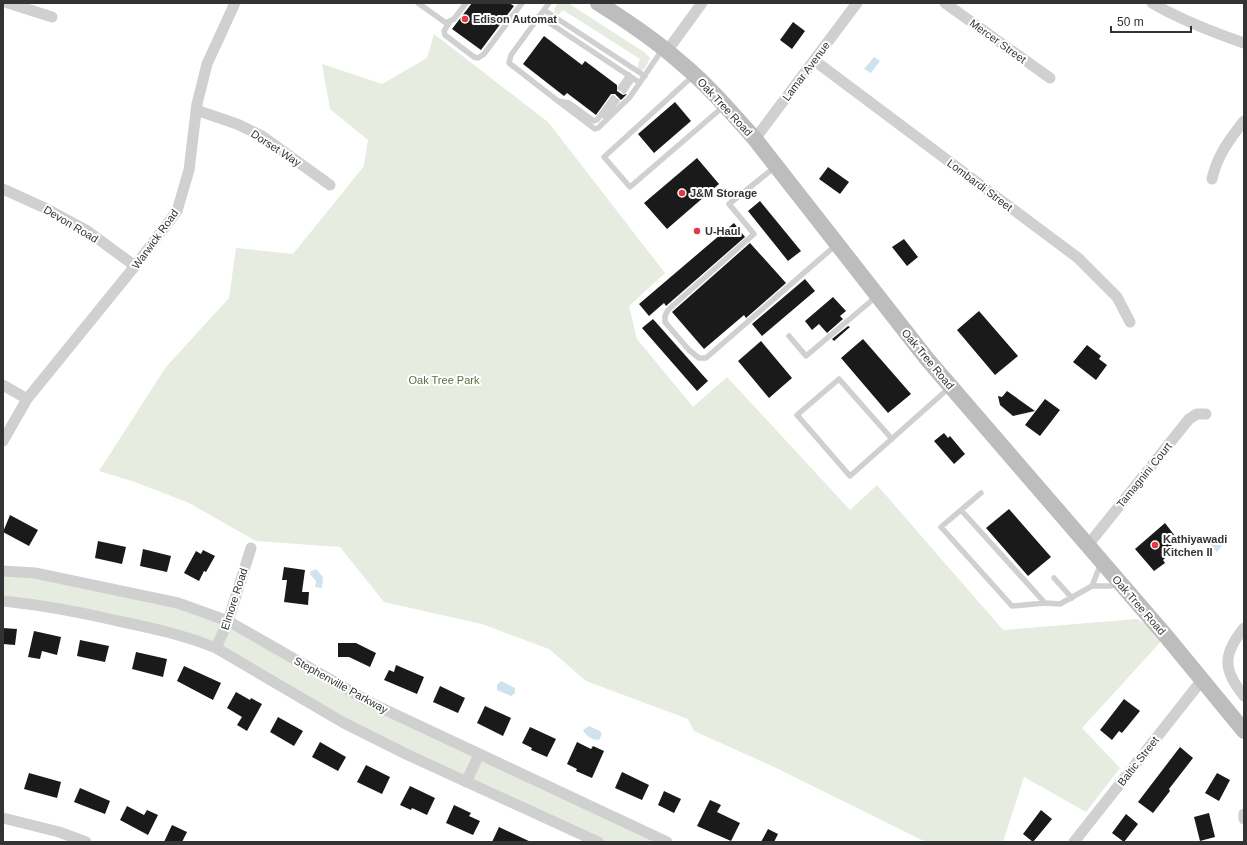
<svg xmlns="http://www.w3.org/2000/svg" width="1247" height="845" font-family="Arial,sans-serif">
  <rect width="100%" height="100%" fill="#fff"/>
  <path fill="#e6ecdf" d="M558,3H568L644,52L650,58L645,68L641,71L637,68L640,59L563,10L557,16L555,15L554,9Z
    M434,34L548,122L665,273L629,306L637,339L693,407L727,377L850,510L877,485L1003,630L1137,619L1166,636L1082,728L1120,768L1086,812L1024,777L1003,842H926L772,766L694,731L688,719L586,681L549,649L482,624L384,602L340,547L256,541L189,503L135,482L99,471L166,367L229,298L236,248L293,254L364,166L368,140L330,109L322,64L382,84L427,58Z
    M3,571L206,612L336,684L667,842H598L408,755L196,640L3,601Z"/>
  <path fill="#cfe2ee" d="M874,57L880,61L871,73L864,69Z
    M1211,535L1222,546L1217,552L1206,540Z
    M316,569L323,577L322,588L315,587L316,581L310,574L311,571Z
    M501,681L515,688V693L511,696L497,690V685Z
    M589,726L600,731L602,734L599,740C592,740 586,736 583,730Z"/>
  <path fill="#1a1a1a" d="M472,3H509L514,6L481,50L452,29Z
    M793,22L805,31L792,49L780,40Z
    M544,36L582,65L585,61L617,85V91L623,95L627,94L621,100L615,94H611L596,115L567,93L564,96L523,64Z
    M675,102L691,121L654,153L638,134Z
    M697,158L719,184L667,229L644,203Z
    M828,167L849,182L840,194L819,179Z
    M760,201L801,251L788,261L748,211Z
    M734,223L745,237L666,306L664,303L649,316L639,304Z
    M904,239L918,257L907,266L892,247Z
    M750,243L786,283L746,318L744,315L704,349L672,312Z
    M805,279L815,291L762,336L752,324Z
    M833,297L846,311L840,316L843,319L827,333L819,324L812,330L805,321Z
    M979,311L1018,356L995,375L957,330Z
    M653,319L708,381L697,391L642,328Z
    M848,326L850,327L834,341L832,339Z
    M863,339L911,394L888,413L841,358Z
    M761,341L792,378L769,398L738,361Z
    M1087,345L1101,356L1099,359L1107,365L1096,380L1073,362Z
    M1007,391L1035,411L1013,416L1000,405L998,396L1002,397Z
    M1045,399L1060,410L1040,436L1025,425Z
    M944,433L948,438L950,436L965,454L954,464L934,441Z
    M1009,509L1051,557L1028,576L986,528Z
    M10,515L38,530L29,546L3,532Z
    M1165,523L1175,536L1169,542L1174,549L1163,560L1165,563L1154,571L1135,549Z
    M98,541L126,547L122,564L95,558Z
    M143,549L171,556L167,572L140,566Z
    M203,550L215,556L206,572L204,571L199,581L184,573L196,551L201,554Z
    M284,567L305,570L302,592H309L308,605L284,602L287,580H282Z
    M3,628L17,629L15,645L3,644Z
    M34,631L61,637L57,655L42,651L40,659L28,657Z
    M80,640L109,646L105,662L77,656Z
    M338,643H356L376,653L370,667L349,657H338Z
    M136,652L167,659L163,677L132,669Z
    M396,665L424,677L417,694L384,680L389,670L394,672Z
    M184,666L221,683L213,700L177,681Z
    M440,686L465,698L458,713L433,702Z
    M236,692L250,700L251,698L262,704L247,731L237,725L242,717L227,708Z
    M1124,699L1140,711L1122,733L1119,731L1112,740L1100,730Z
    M485,706L511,718L503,736L477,723Z
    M278,717L303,731L294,746L270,732Z
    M530,727L556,739L547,757L531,750L532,748L522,743Z
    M320,742L346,757L338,771L312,757Z
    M577,742L591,749L593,746L604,751L592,778L576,771L577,769L567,764Z
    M1180,747L1193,758L1169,789L1170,791L1153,813L1138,802Z
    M366,765L390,777L382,794L357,782Z
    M622,772L649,785L642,800L615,788Z
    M29,773L61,782L57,798L24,789Z
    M1217,773L1230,780L1219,801L1205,793Z
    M410,786L435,798L427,815L412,808L411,810L400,805Z
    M80,788L110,801L105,814L74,802Z
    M664,791L681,799L674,813L658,805Z
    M710,800L721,805L717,812L740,823L731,841L697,826Z
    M454,805L471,813L469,816L480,821L473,835L446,823Z
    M127,806L144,815L147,810L158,815L148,835L120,820Z
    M1041,810L1052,819L1033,842L1023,834Z
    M1209,813L1215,837L1200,841L1194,817Z
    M1126,814L1138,824L1124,842L1112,833Z
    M172,825L187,832L182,842H164Z
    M499,827L531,842H492Z
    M768,829L778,834L774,842H761Z"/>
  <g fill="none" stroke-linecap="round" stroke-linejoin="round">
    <path stroke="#d0d0d0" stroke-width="5.5" d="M418,3L446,23L454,19L466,3
      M549,3L511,55L509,63L558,101L569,103L594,121L597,120L613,98
      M544,10L645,76
      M539,16L640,83
      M449,23L444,31L445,35L474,57L478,58L484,54L522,3
      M693,76L604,157L630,187L724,106
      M620,88L629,75
      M624,91L633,78
      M558,101L595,129L598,128L630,97L662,50
      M604,116L617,101
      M775,167L729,204L754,234L668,310L665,316V322L689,350L699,358H706L836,245
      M789,336L806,356L877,296
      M892,439L839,379L797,415L850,476L949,388
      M981,493L941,527L1012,606L1045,603L1060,604L1092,586H1111L1119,583
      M961,510L1045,603
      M1054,578L1072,598
      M1092,586L1101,563"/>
    <path stroke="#d0d0d0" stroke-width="11" d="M8,3L52,17
      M945,3L1050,78
      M1152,3C1181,20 1212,32 1244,43
      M667,51L702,3
      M815,61L1078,258L1117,297L1130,322
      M196,110L237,124L262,136L330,185
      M755,139L857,3
      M1212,179C1217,156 1229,140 1244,121
      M3,189L47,209L86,230L135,266
      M3,385L27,399
      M3,441L27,399L135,266L177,211L189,170L197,104L207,64L235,3
      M1088,545L1189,419L1197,414H1206
      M3,571L35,573L178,603L228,621L375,705L667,842
      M3,601C42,605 80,612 118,621C152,628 184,635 216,648L344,723L408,755L598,842
      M1244,628C1223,654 1222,669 1244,696
      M216,648L228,621L251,548
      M466,782L479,755
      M1244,814V819
      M3,818L59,832L86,842
      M1074,842L1202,680"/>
    <path stroke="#bdbdbd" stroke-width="16" d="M598,3C627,21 655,40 680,62C708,85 731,112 755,139L927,359L1166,636L1244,731"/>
  </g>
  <g fill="#e63946" stroke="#fff" stroke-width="1.5">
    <circle cx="465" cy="19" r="4"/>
    <circle cx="682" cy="193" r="4"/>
    <circle cx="697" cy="231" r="4"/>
    <circle cx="1155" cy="545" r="4"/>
  </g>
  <g text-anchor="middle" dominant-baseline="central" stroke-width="4" stroke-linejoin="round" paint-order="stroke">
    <g font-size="11" font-weight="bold" fill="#333" stroke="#fff" text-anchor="start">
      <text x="473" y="19">Edison Automat</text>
      <text x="690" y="193">J&amp;M Storage</text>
      <text x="705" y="231">U-Haul</text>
      <text x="1163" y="539">Kathiyawadi<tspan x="1163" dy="13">Kitchen II</tspan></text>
    </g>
    <g font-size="11" fill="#333" stroke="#fff">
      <text transform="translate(998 41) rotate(36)">Mercer Street</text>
      <text transform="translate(806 71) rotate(-53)">Lamar Avenue</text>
      <text transform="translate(725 107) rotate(47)">Oak Tree Road</text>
      <text transform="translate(276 148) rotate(33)">Dorset Way</text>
      <text transform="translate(980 185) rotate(37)">Lombardi Street</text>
      <text transform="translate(71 224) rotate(31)">Devon Road</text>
      <text transform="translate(155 239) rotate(-54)">Warwick Road</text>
      <text transform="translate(928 359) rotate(50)">Oak Tree Road</text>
      <text transform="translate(1144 475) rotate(-51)">Tamagnini Court</text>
      <text transform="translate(234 599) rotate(-72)">Elmore Road</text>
      <text transform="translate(1139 605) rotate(49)">Oak Tree Road</text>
      <text transform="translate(341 685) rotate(29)">Stephenville Parkway</text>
      <text transform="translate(1138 761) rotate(-52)">Baltic Street</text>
    </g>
    <g font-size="11" fill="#56703f" stroke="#fff">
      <text x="444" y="380">Oak Tree Park</text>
    </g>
  </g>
  <rect width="1247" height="845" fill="none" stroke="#333333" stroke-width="8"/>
  <path d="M1111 26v6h80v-6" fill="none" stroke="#333333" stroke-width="2"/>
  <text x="1117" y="26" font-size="12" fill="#333333" stroke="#ffffff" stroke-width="3" paint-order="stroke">50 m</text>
</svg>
